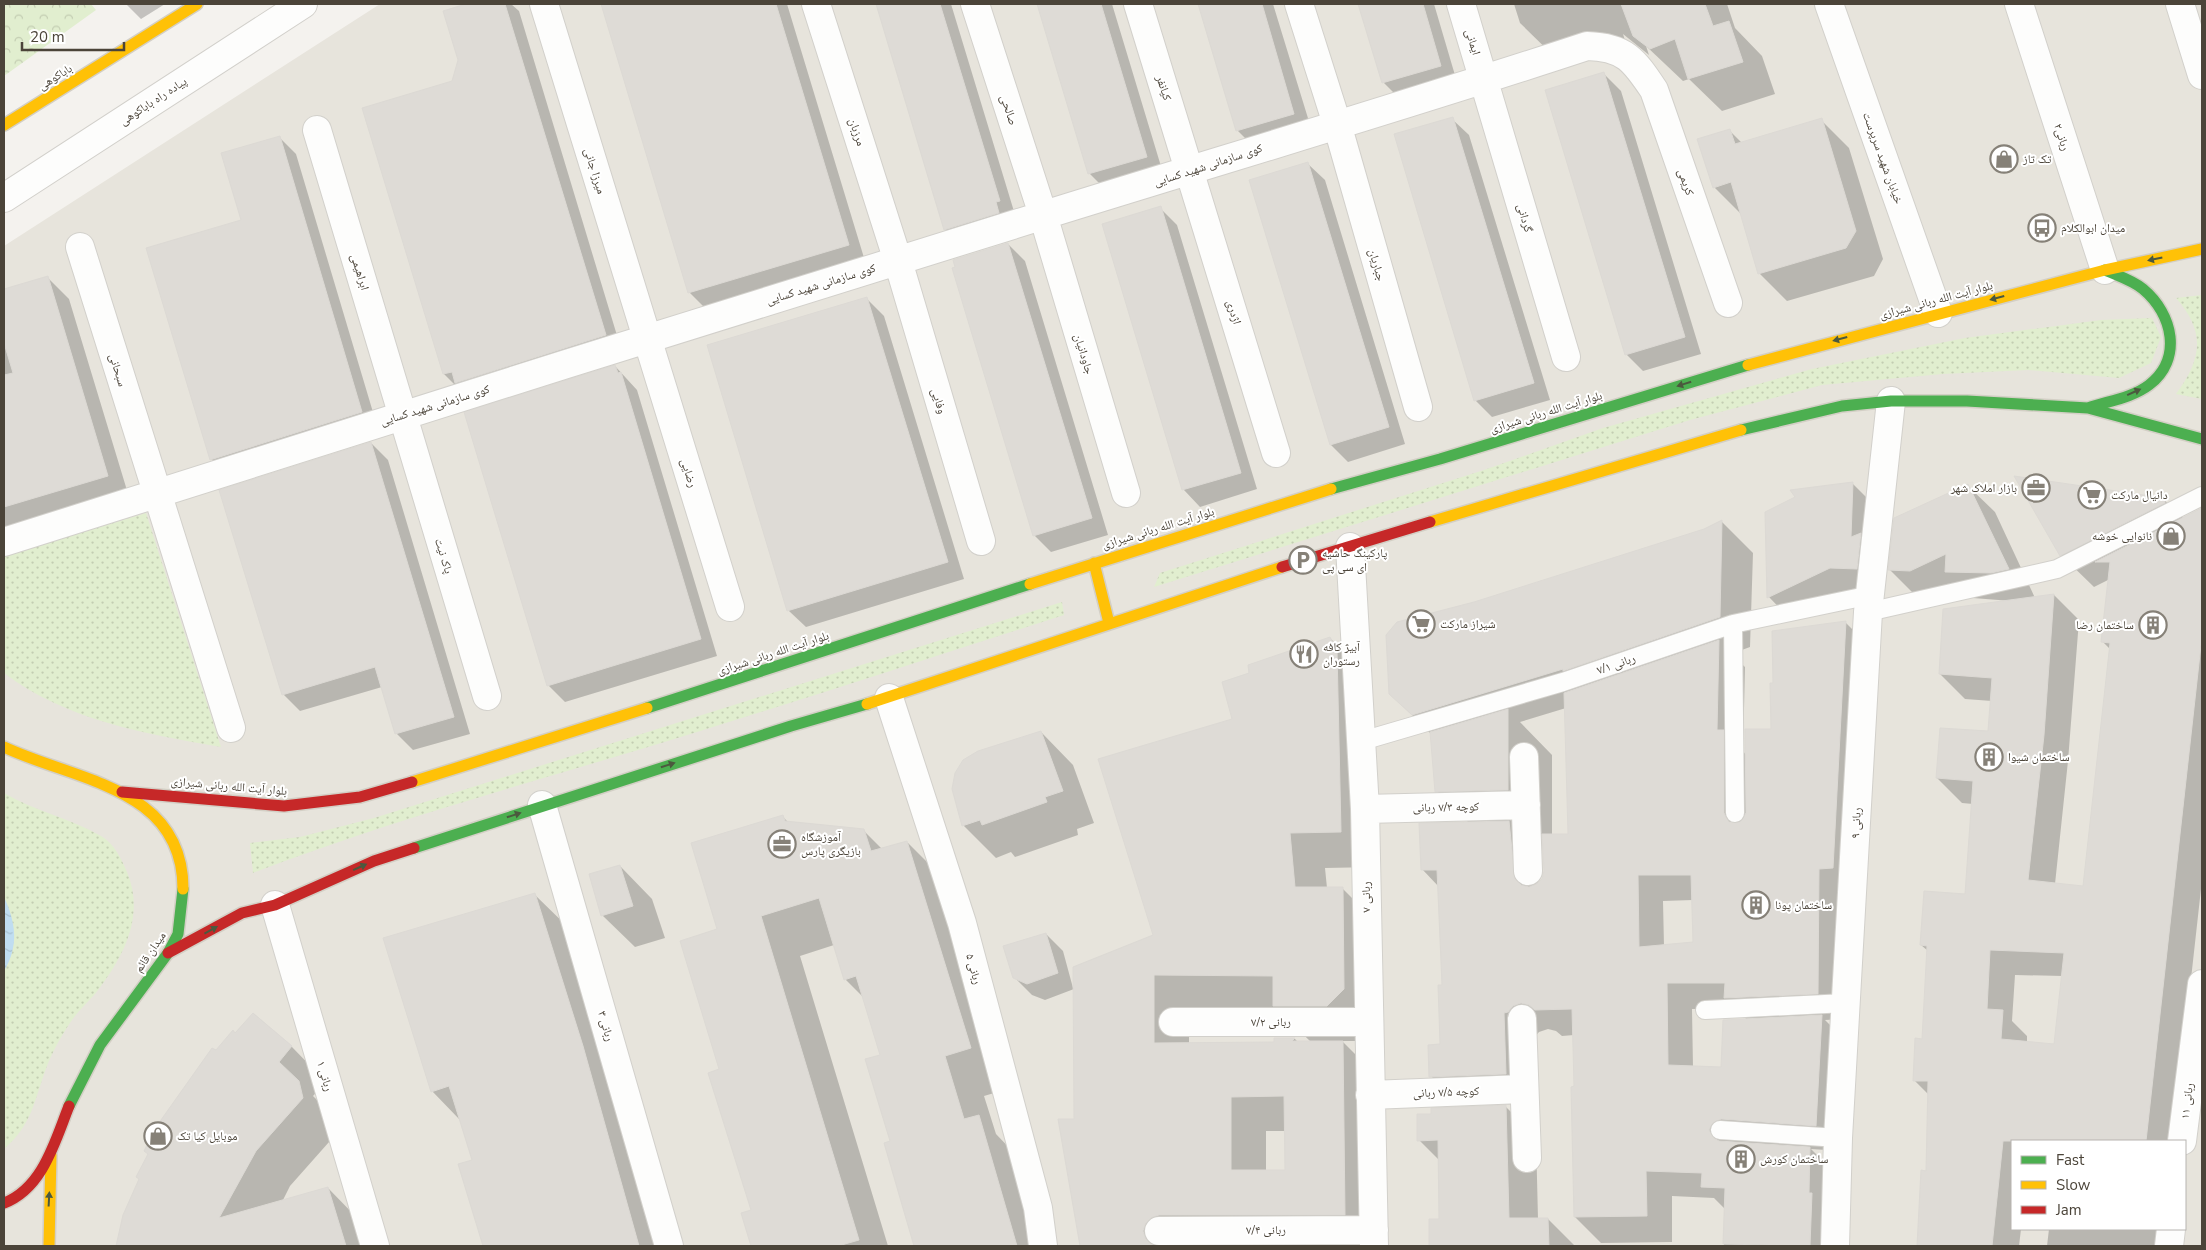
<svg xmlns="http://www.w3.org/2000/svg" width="2206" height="1250" font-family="'Nunito Sans','Noto Naskh Arabic',sans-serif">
  <defs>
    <pattern id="green-dots" width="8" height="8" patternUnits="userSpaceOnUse" patternTransform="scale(1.25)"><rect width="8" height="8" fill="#e1eecf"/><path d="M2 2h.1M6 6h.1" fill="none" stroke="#c3cdb2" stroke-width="1.8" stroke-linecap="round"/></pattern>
    <pattern id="forest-crowns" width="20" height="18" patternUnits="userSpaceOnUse" patternTransform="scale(1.25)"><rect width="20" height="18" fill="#e1eecf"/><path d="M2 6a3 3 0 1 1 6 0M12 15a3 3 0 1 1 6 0" fill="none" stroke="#c3cdb2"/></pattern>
    <pattern id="water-ripples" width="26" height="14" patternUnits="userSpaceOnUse" patternTransform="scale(1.25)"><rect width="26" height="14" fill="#c0ddf1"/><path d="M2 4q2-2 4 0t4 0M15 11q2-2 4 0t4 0" fill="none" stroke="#a6bfcf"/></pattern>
  </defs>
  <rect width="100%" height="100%" fill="#f4f2ee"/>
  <path fill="#e7e4dc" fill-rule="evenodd" d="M380,4H2202V1246H4V246ZM2012,1141H2185V1229H2012Z"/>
  <path fill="url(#green-dots)" d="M2202,295V399L2176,394C2202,359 2206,332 2176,298Z
    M2152,318L2161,337L2151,363L2119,378L2028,370L1943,374L1822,385L1690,420L1154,587L1160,573L1484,470L1603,428L1812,369L1965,338L2101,320Z
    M146,513L221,747C145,734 66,720 4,673V556Z
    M1062,602L1064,615C942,654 820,694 697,732C549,778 398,817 253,873L250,843L300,837L374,818Z
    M4,793C34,811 70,818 101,836C115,844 121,859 127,872C146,917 122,959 95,994C86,1004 75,1014 68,1026C60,1038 52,1053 47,1066C34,1100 33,1124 4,1149Z"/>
  <path fill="url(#forest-crowns)" d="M4,4H91L96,10L4,76Z"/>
  <path fill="url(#water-ripples)" d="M4,897C16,923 19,946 4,971Z"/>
  <path fill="#0003" fill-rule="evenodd" d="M126,4H165L141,19Z
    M471,4H511L519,11L622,352L461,391L444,374L465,78L445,12Z
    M602,4H787L865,261L706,309L689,292Z
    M877,4H951L1016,218L962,246L945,229Z
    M1038,4H1112L1163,173L1106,190L1089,173Z
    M1199,4H1273L1311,128L1254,147L1237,130Z
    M1360,4H1434L1457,82L1400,99L1384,83Z
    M1514,4H1632L1635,15L1667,4H1727L1735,28L1762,56L1775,94L1722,111L1689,79L1683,81L1646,46L1649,55L1623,34L1627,47L1565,67L1520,23Z
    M1604,74L1621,91L1701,354L1643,371L1626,354Z
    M1452,119L1469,135L1550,400L1492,417L1475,400Z
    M1821,120L1849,148L1883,259L1874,276L1787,301L1759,273L1742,215L1714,187L1730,131L1742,143Z
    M279,137L296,154L378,429L228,476L211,459L242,221Z
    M1308,164L1325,180L1405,444L1348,462L1331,445Z
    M1160,208L1177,225L1257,489L1200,507L1184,490L1103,225Z
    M1008,244L1025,261L1108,535L1051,552L1034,535Z
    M47,277L69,299L129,497L4,536V290Z
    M867,299L884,316L964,579L806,627L789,611L708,346Z
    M615,366L637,390L717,656L565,702L548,685Z
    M371,443L388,460L470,734L413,750L396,733L382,687L300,711L283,694Z
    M1852,483L1875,506L1880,592L1791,620L1769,597Z
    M1967,485L1995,512L2035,598L2054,595L2079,620L2068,761L2055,884L2084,887L2110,649L2103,642L2110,579L2094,587L2061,555L2163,499L2183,518L2202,508V880L2173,1141H2012V1229H2021L2019,1246H1919L1922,1171L1927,1172L1929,1095L1914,1080L1923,1040L1928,951L1921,945L1966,895L1973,804L1962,803L1937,778L1989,732L1992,701L1965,699L1940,674L2011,601L1973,598L1961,587L1917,597L1890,570ZM2015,975L2063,976L2055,1045L2027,1043V1036L2012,1021Z
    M1722,522L1753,553L1750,647L1731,654L1745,667L1743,751L1746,755L1772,730L1775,684L1846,623L1872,649L1843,1019L1825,1020L1847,1042L1842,1151L1811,1149L1836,1174L1837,1246H1724L1725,1209L1714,1198L1672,1196V1242L1601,1243L1575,1217L1574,1035L1562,1036L1556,1031L1548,1029L1539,1032L1534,1038L1531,1100L1457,1103L1431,1076L1441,1045L1443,986L1439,887L1422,869L1469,823L1437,791L1431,734L1391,694L1475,604L1704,531ZM1566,708L1569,835H1552V755L1520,722ZM1544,834L1545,871L1543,879L1538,884L1535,848L1521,835ZM1693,900L1694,944L1664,946L1663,901ZM1736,1008L1747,1020L1722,1068L1693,1067L1692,1009Z
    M1330,638L1366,674L1372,686L1376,867L1325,868L1327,888H1342L1378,924L1362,1041H1342L1378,1077L1379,1246H1081L1060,1121L1075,1120L1074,989L1045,1000L1032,995L1015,978L1046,934L1063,951L1073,988L1154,935L1250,674ZM1189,1010L1279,1011L1311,1042H1298L1295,1039H1275V1044H1189ZM1266,1131H1286V1171H1266Z
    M1041,732L1073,765L1094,823L1077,829L1078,835L1015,857L1011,852L996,858L964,826L953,789Z
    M783,817L788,822L863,830L882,849L907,842L947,882L1011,1088L984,1096L996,1134L1018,1157L1044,1246H915L885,1144L892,1142L882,1055L865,999L845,979L834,945L800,956L888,1246H753L742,1213L752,1211L721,1070L719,930Z
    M620,866L652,899L665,938L635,947L602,915Z
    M534,894L575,934L666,1246H485L459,1165L473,1161L460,1120L432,1091Z
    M254,1014L292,1047L326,1082L313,1096L334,1117L337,1133L290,1186L282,1202L328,1188L362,1223L369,1246H118L125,1216L216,1052Z
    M1506,1107L1536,1137L1538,1219H1548L1575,1246H1430V1220H1441L1440,1161L1419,1140Z
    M2049,1229H2164L2162,1246H2047Z"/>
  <path fill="#dedbd6" stroke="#dcd9d4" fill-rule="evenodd" d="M466,4H505L606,335L455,383L452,372L443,374L362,108L452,81L458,60L443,11Z
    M601,4H776L849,245L688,293Z
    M876,4H940L1000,201L996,202L999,213L944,230Z
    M1037,4H1101L1147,157L1088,174Z
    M1198,4H1262L1294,114L1236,131Z
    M1358,4H1423L1441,66L1382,83Z
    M1621,4H1705L1713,26L1729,21L1743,62L1688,79L1675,39L1650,49L1633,36Z
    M1604,72L1685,337L1625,355L1545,90Z
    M1453,117L1534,383L1474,401L1394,134Z
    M1822,118L1856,231L1846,248L1758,274L1731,182L1713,188L1697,139L1730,129L1735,144Z
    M280,136L362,412L210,460L146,248L241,220L221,153Z
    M1308,162L1389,427L1330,445L1249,180Z
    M1161,206L1241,473L1182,490L1102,224Z
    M1008,243L1092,518L1033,536L952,268L955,267L953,260Z
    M48,276L108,476L4,507V375L13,373L4,343V289Z
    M867,297L948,562L787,611L707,345Z
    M615,365L618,373L621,372L701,639L547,686L464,412Z
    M371,442L454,717L395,734L375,667L282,695L219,490Z
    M2014,476L2164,498L2165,503L2060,556Z
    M1853,482L1851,537L1861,533L1857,569L1830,568L1767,598L1765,512L1795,497L1790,490Z
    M1968,484L2009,569L1991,573L1945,572L1946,554L1910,571L1888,570L1894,518Z
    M2202,508V636L2146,1141H2003L1992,1246H1917L1921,1170L1926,1171L1928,1081H1913L1915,1038L1922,1039L1927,946L1920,945L1924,891L1965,894L1973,781L1936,778L1940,728L1988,731L1992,678L1939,674L1943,609L2054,594L2044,735L2028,880L2083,886L2110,643L2101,642L2110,562H2095ZM1990,950L2064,953L2054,1044L2001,1039L2003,1010L1987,1009Z
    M1722,520L1720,617L1563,671V669L1412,715L1389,694L1386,635L1397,622L1474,602L1704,529Z
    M1846,621L1833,868L1819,869L1818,994L1724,998L1725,983H1667L1668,1065L1721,1067L1723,1020L1822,1015L1816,1126L1721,1119L1712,1124L1709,1130L1714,1138L1719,1141L1810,1147L1809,1193H1812L1810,1246L1723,1244L1725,1188L1701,1187L1702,1173L1646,1171L1647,1216L1574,1217L1571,1087L1574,1086L1572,1009L1535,1010L1529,1005L1521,1003L1513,1006L1508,1012L1504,1013L1506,1074L1429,1077L1428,1045L1440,1044L1438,985H1442L1437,870H1421L1419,823L1509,821L1515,879L1521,885L1529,887L1536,884L1542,879L1544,871L1542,834H1568L1564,693L1719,640L1717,730H1724V813L1729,822H1740L1746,813L1745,729H1771L1770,683H1773L1772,631ZM1638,875H1691L1693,942L1639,947Z
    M1330,637L1337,650L1341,832L1290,833L1295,887H1343L1344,989L1327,1006H1273V976L1154,975V1043L1274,1042V1038H1295L1292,1041H1343L1345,1215H1159L1151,1218L1146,1223L1143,1231L1146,1239L1157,1246H1080L1058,1119H1074L1073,967L1153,935L1098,759L1232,719L1222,682L1249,673L1248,665ZM1284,1096L1285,1170H1231V1097Z
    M1508,709V790L1435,792L1430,732Z
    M1041,731L1063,791L1045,797L1047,802L982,825L980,820L962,826L952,789L955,773L963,760L978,751Z
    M783,815L785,821L864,829L871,851L907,841L971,1048L945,1056L964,1119L979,1115L1017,1246H914L884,1143L890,1141L865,1059L880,1055L856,976L844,980L819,898L761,916L859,1240L838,1246H751L741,1213L751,1210L708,1073L719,1069L680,941L717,929L691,843Z
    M620,865L633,906L601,916L589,874Z
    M535,893L583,1046L639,1246H483L458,1164L472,1160L449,1086L431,1092L383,938Z
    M1046,933L1058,973L1027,984L1013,978L1003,946Z
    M253,1013L292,1046L279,1062L299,1081L303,1098L256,1151L219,1218L328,1187L346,1246H116L123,1215L139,1179L136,1177L148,1154L144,1151L156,1127L212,1048L216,1050L233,1030L235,1033Z
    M1506,1105L1509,1218H1548L1549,1246H1429V1219H1439L1438,1140L1417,1141V1114H1431V1108Z"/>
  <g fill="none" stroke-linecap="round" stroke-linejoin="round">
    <g stroke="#d2d0cb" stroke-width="20">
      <path id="lane" d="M1868,612L2057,569L2202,496
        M1733,624L1735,813
        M1362,741L1563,682L1733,624L1871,595
        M1705,1010L1846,1003
        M1720,1130L1838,1138"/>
    </g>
    <g stroke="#d2d0cb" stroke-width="30">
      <path id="street" d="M544,4L730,607
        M816,4L898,261L981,541
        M975,4L1043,215L1126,493
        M1138,4L1276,453
        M1299,4L1337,124L1418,407
        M1461,4L1566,357
        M1829,4L1938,313
        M2019,4L2105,270
        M2180,4L2202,75
        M317,130L487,696
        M4,198L303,4
        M80,247L231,728
        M4,542C348,432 693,324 1038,217C1221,160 1405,106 1587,46C1625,47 1634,60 1654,90L1728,303
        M1350,547L1365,809L1374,1246
        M889,698L962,923L1038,1208L1043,1246
        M1524,757L1528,871
        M542,805L669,1246
        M1365,809L1526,805
        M275,905L375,1246
        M1522,1019L1527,1158
        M1173,1022H1368
        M1370,1095L1523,1089
        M2182,1141L2202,984
        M1159,1231L1374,1230
        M1835,1246L1838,1138L1868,612L1891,401
        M2169,1246L2171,1229"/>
    </g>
    <g stroke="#d3cfc5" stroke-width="14">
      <path id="fast" d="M2088,408C2108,401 2132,398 2149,385C2183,359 2173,314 2143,289C2132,280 2118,276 2105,270
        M1741,430L1842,406L1891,401H1967L2088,408L2202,439
        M1331,489L1440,459L1748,365
        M647,708L1030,584
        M414,848L791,726L867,704
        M69,1106L100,1045L168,953L178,934L183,889"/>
    </g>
    <g stroke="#d3cfc5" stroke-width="14">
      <path id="slow" d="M4,125L197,4
        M1748,365L2105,270L2202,249
        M1430,522L1741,430
        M1094,563L1109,623
        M1030,584L1331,489
        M867,704L1282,567
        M4,747C76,781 183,787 183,889
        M412,782L647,708
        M49,1246L51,1155"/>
    </g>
    <g stroke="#d3cfc5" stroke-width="14">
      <path id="jam" d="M1282,567L1430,522
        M122,792L284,806L360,797L412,782
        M168,953L242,913L275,905L374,861L414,848
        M4,1203C43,1188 55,1141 69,1106"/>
    </g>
    <use href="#lane" stroke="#fdfdfc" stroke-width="18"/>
    <use href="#street" stroke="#fdfdfc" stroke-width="28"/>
    <use href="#fast" stroke="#4caf50" stroke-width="11"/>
    <use href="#slow" stroke="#ffc107" stroke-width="11"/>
    <use href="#jam" stroke="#c62828" stroke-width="11"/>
  </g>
  <defs><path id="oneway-solid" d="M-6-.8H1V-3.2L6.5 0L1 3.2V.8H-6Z" transform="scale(1.25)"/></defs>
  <g fill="#4b593e">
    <use href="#oneway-solid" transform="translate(2155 259) rotate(168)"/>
    <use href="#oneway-solid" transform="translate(1997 298) rotate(165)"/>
    <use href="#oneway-solid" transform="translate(1840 339) rotate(165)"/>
    <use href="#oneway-solid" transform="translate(1684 384) rotate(163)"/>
    <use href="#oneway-solid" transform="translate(2134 392) rotate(-24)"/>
    <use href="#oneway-solid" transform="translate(668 765) rotate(-18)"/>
    <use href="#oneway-solid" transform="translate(514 815) rotate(-18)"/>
    <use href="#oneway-solid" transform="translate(360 867) rotate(-24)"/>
    <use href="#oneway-solid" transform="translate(211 930) rotate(-29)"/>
    <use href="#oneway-solid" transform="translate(49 1199) rotate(-87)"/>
  </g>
  <defs>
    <g id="shop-ring" transform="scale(1.4375)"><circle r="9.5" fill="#fff" stroke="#868178" stroke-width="1.5"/><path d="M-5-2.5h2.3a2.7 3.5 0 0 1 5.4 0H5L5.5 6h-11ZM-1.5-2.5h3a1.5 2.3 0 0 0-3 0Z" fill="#868178"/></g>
    <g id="bus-ring" transform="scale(1.4375)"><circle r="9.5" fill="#fff" stroke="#868178" stroke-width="1.5"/><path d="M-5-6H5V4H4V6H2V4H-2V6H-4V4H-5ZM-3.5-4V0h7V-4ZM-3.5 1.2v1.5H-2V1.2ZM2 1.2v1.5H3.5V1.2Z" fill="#868178"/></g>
    <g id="office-ring" transform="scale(1.4375)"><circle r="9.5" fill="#fff" stroke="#868178" stroke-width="1.5"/><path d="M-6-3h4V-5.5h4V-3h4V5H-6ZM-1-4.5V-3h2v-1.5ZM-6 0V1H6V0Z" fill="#868178"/></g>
    <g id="supermarket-ring" transform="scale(1.4375)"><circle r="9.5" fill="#fff" stroke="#868178" stroke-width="1.5"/><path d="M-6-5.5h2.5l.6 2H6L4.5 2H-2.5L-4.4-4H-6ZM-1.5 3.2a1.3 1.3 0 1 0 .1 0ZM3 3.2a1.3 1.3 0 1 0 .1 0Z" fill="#868178"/></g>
    <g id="parking-ring" transform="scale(1.4375)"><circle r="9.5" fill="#fff" stroke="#868178" stroke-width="1.5"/><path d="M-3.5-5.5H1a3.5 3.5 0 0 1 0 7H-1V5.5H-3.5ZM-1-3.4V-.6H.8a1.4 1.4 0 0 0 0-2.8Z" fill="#868178"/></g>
    <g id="building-ring" transform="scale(1.4375)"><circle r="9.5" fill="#fff" stroke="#868178" stroke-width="1.5"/><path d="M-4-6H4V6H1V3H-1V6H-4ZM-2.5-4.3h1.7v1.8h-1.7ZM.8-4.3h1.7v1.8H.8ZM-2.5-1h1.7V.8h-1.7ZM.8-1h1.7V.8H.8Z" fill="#868178"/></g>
    <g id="restaurant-ring" transform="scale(1.4375)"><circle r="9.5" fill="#fff" stroke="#868178" stroke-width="1.5"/><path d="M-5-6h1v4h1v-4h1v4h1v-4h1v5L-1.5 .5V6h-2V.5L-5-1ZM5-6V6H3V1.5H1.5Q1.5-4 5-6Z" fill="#868178"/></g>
  </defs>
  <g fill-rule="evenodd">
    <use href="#shop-ring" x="2004" y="159"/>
    <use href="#bus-ring" x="2042" y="228"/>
    <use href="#office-ring" x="2036" y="488"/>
    <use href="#supermarket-ring" x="2092" y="495"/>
    <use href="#shop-ring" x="2171" y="536"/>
    <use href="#parking-ring" x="1303" y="560"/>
    <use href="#supermarket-ring" x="1421" y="624"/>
    <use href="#building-ring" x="2153" y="625"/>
    <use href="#restaurant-ring" x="1304" y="654"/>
    <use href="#building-ring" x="1989" y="757"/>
    <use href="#office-ring" x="782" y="844"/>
    <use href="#building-ring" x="1756" y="905"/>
    <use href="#shop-ring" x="158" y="1136"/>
    <use href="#building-ring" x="1741" y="1159"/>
  </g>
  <g text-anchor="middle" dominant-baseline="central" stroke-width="4" stroke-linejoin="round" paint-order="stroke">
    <g font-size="12" fill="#4b4439" stroke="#fff">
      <text transform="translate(1473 42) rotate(73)">ایمانی</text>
      <text transform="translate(55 77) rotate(-32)">باباکوهی</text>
      <text transform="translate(1164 88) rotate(72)">کیانفر</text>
      <text transform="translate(153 101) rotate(-33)">پیاده راه باباکوهی</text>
      <text transform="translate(1009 110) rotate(72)">صالحی</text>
      <text transform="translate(857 132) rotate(72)">مرزبان</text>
      <text transform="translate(2062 137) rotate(72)">ربانی۲</text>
      <text transform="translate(1883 158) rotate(70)">خیابان شهید سرپرست</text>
      <text transform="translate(1208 165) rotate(-18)">کوی سازمانی شهید کسایی</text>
      <text transform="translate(595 171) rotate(73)">میرزا جانی</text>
      <text transform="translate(1686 182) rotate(71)">کریمی</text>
      <text transform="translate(1525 218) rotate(74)">گردانی</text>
      <text transform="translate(1377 265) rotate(74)">جباریان</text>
      <text transform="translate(360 272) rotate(73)">ابراهیمی</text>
      <text transform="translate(821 284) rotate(-17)">کوی سازمانی شهید کسایی</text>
      <text transform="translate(1936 300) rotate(-15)">بلوار آیت الله ربانی شیرازی</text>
      <text transform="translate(1234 312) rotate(73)">اژدری</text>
      <text transform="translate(1084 354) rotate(73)">جاودانیان</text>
      <text transform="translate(118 370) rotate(73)">سبحانی</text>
      <text transform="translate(939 401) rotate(73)">وفایی</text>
      <text transform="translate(435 405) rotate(-17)">کوی سازمانی شهید کسایی</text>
      <text transform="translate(1546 412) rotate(-17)">بلوار آیت الله ربانی شیرازی</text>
      <text transform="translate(689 473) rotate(73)">رضایی</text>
      <text transform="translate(1158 528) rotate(-17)">بلوار آیت الله ربانی شیرازی</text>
      <text transform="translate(444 556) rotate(73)">پاک نیت</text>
      <text transform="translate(773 653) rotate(-18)">بلوار آیت الله ربانی شیرازی</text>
      <text transform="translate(1616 664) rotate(-19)">ربانی ۷/۱</text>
      <text transform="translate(229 786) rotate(5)">بلوار آیت الله ربانی شیرازی</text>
      <text transform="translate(1446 807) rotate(-1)">کوچه ۷/۳ ربانی</text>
      <text transform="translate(1856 823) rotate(-87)">ربانی ۹</text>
      <text transform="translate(1366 897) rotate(-91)">ربانی ۷</text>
      <text transform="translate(150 952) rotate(-56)">میدان قائم</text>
      <text transform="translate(974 969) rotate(75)">ربانی ۵</text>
      <text x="1271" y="1022">ربانی ۷/۲</text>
      <text transform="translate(606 1026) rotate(74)">ربانی ۳</text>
      <text transform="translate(325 1076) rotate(74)">ربانی ۱</text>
      <text transform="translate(1446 1092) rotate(-2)">کوچه ۷/۵ ربانی</text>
      <text transform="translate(2187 1101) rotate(-83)">ربانی ۱۱</text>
      <text x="1266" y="1230">ربانی ۷/۴</text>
    </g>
    <g font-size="12" fill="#4b4439" stroke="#fff" text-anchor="start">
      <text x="2023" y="159">تک تاز</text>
      <text x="2061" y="228">میدان ابوالکلام</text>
      <text x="2017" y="488" text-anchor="end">بازار املاک شهر</text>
      <text x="2111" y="495">دانیال مارکت</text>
      <text x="2152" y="536" text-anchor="end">نانوایی خوشه</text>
      <text x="1322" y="553">پارکینگ حاشیه<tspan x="1322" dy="14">ای سی پی</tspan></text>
      <text x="1440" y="624">شیراز مارکت</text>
      <text x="2134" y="625" text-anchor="end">ساختمان رضا</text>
      <text x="1323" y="647">آبیژ کافه<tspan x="1323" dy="14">رستوران</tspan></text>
      <text x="2008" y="757">ساختمان شیوا</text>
      <text x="801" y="837">آموزشگاه<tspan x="801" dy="14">بازیگری پارس</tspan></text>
      <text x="1775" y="905">ساختمان پونا</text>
      <text x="177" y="1136">موبایل کیا تک</text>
      <text x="1760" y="1159">ساختمان کورش</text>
    </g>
  </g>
  <rect width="2206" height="1250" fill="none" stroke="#4b4439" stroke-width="10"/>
  <rect x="2011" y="1140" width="175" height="90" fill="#ffffff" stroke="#b7b4b0"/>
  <rect x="2021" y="1156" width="25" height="8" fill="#4caf50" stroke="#b7b4b0"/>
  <text x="2056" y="1165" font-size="15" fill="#4b4439">Fast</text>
  <rect x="2021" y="1181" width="25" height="8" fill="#ffc107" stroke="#b7b4b0"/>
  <text x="2056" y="1190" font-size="15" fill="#4b4439">Slow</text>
  <rect x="2021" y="1206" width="25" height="8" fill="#c62828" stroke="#b7b4b0"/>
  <text x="2056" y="1215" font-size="15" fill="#4b4439">Jam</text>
  <path d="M22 42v8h102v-8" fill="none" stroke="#4b4439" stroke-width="2.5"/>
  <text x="30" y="42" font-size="15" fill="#4b4439" stroke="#ffffff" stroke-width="4" paint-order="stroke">20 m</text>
</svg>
